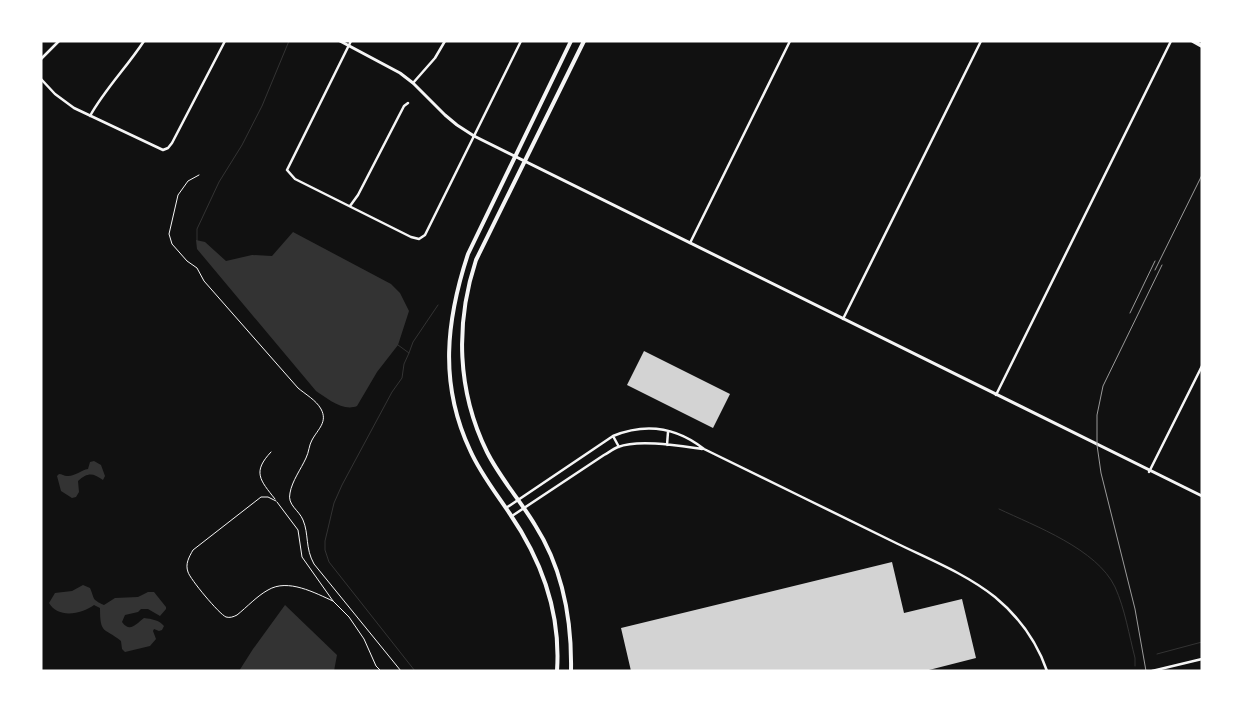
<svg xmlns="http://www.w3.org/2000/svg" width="1243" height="712" font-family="Georgia,serif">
  <rect width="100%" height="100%" fill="#111"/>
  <path fill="#333" d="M293,232L391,284L400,293L409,311L398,345L377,372L357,406C343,412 327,398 316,391L197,249L196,240L205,242L226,261L252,255L272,256Z
    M94,461L101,465L105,476L103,480C93,473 88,472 78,481L79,492L76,497L72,498L61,491L57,476L59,474C62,474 64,476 67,476C74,477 81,470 88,469L90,462Z
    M83,585L90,588C95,599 91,599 104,605L115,598L138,597L148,592H154L166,607V609L160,616L148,609H141L138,612L125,615L122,622C130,633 136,624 144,618C152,619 159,620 164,626L162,630L159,631L154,629L153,631L156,639L150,646L125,652L122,649L121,641C104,627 100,635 100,608L94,605C82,614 58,619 49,603L55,593L72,591Z
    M285,605L337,655L334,671H239L253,649Z"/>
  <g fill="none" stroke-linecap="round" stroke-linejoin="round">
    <path stroke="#333" stroke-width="1" d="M197,241V229L219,182L242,145L262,106L289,41
      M398,345L409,353L404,364L402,378L392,392L342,485L334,503L325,541V550L329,562L415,671
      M409,353L413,342L438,305
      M999,509C1035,526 1097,549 1115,587C1125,609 1129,635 1135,658V666
      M1157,654L1202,642"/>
  </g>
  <path fill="#d3d3d3" d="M644,351L730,394L713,428L627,385Z
    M892,562L904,613L962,599L976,658L925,671H631L621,628Z"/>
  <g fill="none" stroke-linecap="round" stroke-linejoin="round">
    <path stroke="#f5f5f5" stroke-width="1" d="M199,175L188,181L178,195L169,234L172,244L187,261L197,268L204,281L298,388C305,394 316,400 321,409C328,422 318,429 312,440C309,445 309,452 306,458C301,469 292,481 290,493C287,505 299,510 303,520C309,534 305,548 314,564L401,671"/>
    <path stroke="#f5f5f5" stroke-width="1" d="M271,452C252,472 260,480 275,499
      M276,501L268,497H261L193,550C189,557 185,564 188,572C190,579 219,614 226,617C230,618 233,617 237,615C247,607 257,596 268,590C288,578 315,593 333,601
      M277,502L298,530L302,557L333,601L349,617L364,639L376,666L381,671"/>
    <path stroke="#f5f5f5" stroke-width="2.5" d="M351,41L287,170L295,179L411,237L419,239L425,235L521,41
      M41,59L59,41
      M41,79L55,94L74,108L163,150L168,148L172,143L225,41
      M413,83L435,58L445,41
      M90,116C105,89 127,67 144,41
      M350,206L358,195L404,106L408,103
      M690,243L790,41
      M843,319L981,41
      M996,395L1171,41
      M613,436L619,447
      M667,445L668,432
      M1149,472L1202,366
      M506,508L613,436C645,423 676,427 704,449C768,481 834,512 898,544C931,560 966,574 995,597C1018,616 1037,642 1047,671
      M512,516L604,455C608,453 613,449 618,447C639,439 680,446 702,449
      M1152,671L1202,659"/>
    <path stroke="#f5f5f5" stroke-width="3" d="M340,41L400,73L413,83L445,115L457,125L474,136L1202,496"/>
    <path stroke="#f5f5f5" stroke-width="4" d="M1193,41L1202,46
      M557,671C561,613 542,561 510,514C496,493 480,473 470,450C439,384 446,321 468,254L571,41
      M571,671C572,620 563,569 535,525C520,500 500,478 487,452C457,391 455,324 476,260L584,41"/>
    <path stroke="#9a9a9a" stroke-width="1" d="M1155,270L1202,175
      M1130,313L1155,261
      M1146,671L1135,609L1101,473L1097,445V415L1103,386L1162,265"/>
  </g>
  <rect width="1243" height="712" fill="none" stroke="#ffffff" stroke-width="85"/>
</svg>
